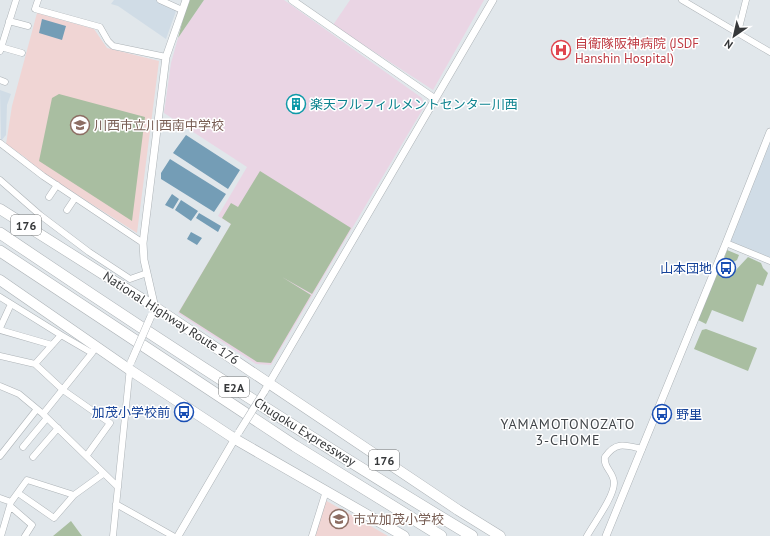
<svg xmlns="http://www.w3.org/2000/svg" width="770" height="536" font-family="'PT Sans','Noto Sans JP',sans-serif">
  <rect width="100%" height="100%" fill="#e1e7eb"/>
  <path fill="#d0dce6" d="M114,0H157L165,6L173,9L176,11L166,39L118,6L111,4Z
    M0,90L11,94L7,105L6,135L1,141Z
    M769,144H770V258L730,241Z"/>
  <path fill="#ead5e4" d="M204,0H284L422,98L424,107L271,365L256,364L178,313L231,224L218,216L247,167L164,113L171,63L178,38Z
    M350,0H484L433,90L333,25Z"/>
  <path fill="#f0d5d4" d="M37,13L94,29L107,48L159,61L137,233L32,166L26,158L6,144L12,106Z
    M325,500L388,536H313Z"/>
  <path fill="#a9bea1" d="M188,0H204L178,38Z
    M59,94L145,117L132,221L39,161L52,98Z
    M260,171L351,228L312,294L282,277L311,295L271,363L257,362L179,312L231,224L222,218L231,203L238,207Z
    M727,250L739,255L737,260L728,265L723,262Z
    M748,257L761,263L763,268L768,273L763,286L757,284L743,322L712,310L706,324L698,320L719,267L734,272Z
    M706,329L757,348L748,371L694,349L702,330Z
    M71,521L82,536H53Z"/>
  <path fill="#749db6" d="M42,19L66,26L62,40L39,33Z
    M186,135L240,170L228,189L173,153Z
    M170,159L226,194L214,212L161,179V173Z
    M172,194L179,199L173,209L165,205Z
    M181,200L198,211L191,221L175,210Z
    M199,213L221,226L218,232L196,218Z
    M191,232L202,238L197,245L187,239Z"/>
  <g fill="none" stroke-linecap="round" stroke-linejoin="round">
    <g stroke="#adb3b7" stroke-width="7">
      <path id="minor" d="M38,0L35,9L100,27L108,41L113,46L166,57
        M160,0L182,10
        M682,0L770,52
        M9,21L28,26
        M738,32L746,0
        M1,47L22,53
        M0,51L16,0
        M0,80L5,82
        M0,143L43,176L143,243
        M0,180L40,215L89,252L130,279L147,273
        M49,197L57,185
        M67,210L75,198
        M726,243L770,261
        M0,297L61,335L35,364L0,356
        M0,328L11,304
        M0,330L52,345
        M61,335L92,353L94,350
        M35,364L63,390L110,423L87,455
        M0,386L19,394L43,414L118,487
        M43,414L92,353
        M23,447L47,418
        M0,456L37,409
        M33,457L58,428
        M18,493L54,518L74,495L103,474
        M0,498L11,502
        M116,504L173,536
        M10,506L32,525L25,536
        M1,536L11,502L27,480L74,495
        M113,536L130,367
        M312,536L326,491
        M587,536C594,523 614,497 614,483C614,472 603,468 605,457C616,441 625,445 642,449"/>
    </g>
    <g stroke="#adb3b7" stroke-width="8">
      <path id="tertiary" d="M292,0L435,99
        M155,308L144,260L143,243L166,57L186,0
        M264,392L493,0
        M178,536L237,435
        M606,536L726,243L770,132"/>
    </g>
    <g stroke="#adb3b7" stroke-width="11">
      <path id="trunk" d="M0,209L155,307L458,510L500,536
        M0,280L130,370L235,439L404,536"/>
    </g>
    <g stroke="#adb3b7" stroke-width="12">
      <path id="motorway" d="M0,233C155,338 312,440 472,536
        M0,251L295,446L441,536"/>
    </g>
    <use href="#minor" stroke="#fff" stroke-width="6"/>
    <use href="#tertiary" stroke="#fff" stroke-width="7"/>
    <use href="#trunk" stroke="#fff" stroke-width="10"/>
    <use href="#motorway" stroke="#fff" stroke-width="11"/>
    <g stroke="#adb3b7" stroke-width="8" stroke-linecap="butt">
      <path id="tertiary-bridge" d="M131,362L151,316
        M239,432L264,392"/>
    </g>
    <use href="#tertiary-bridge" stroke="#fff" stroke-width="7"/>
  </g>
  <defs>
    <g id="hospital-ring" transform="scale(1)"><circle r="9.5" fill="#fff" stroke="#e0444e" stroke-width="1.5"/><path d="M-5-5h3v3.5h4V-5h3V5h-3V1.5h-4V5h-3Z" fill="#e0444e"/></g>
    <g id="building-ring" transform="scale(1)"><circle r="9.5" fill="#fff" stroke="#0f9aa8" stroke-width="1.5"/><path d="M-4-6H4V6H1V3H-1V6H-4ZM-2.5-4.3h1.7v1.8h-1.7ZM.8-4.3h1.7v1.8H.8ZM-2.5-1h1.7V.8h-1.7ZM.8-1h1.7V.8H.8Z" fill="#0f9aa8"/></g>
    <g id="school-ring" transform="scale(1)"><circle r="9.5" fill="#fff" stroke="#8d6e63" stroke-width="1.5"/><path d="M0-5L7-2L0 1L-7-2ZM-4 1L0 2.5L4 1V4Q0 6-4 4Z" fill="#8d6e63"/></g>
    <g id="bus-ring" transform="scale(1)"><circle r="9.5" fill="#fff" stroke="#1a4fb4" stroke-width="1.5"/><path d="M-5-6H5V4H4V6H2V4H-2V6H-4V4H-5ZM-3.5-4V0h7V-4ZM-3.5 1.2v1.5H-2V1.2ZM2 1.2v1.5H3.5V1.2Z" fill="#1a4fb4"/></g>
  </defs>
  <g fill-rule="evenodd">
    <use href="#hospital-ring" x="561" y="50"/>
    <use href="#building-ring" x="296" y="104"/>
    <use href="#school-ring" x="80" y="125"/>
    <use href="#bus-ring" x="726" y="268"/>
    <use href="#bus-ring" x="184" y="412"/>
    <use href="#bus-ring" x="662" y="414"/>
    <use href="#school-ring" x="339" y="519"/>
  </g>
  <g text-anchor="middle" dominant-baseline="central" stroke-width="3" stroke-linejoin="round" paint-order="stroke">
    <g fill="#fff" stroke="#727475" stroke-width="1">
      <rect x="11" y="215" width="30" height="20" rx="3"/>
      <rect x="219" y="377" width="30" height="20" rx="3"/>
      <rect x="369" y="450" width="30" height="20" rx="3"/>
    </g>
    <g font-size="12" font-weight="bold" fill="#36383a">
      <text x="26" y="225">176</text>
      <text x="234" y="387">E2A</text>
      <text x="384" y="460">176</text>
    </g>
    <g font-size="13" fill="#be3a42" stroke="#fff" text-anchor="start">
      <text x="575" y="43">自衛隊阪神病院 (JSDF<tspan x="575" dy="15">Hanshin Hospital)</tspan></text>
    </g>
    <g font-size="13" fill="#0d838f" stroke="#fff" text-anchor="start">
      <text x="310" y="104">楽天フルフィルメントセンター川西</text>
    </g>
    <g font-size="13" fill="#785e54" stroke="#fff" text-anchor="start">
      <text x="94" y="125">川西市立川西南中学校</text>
      <text x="353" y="519">市立加茂小学校</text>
    </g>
    <g font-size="13" fill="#164399" stroke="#fff" text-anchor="end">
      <text x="712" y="268">山本団地</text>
      <text x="170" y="412">加茂小学校前</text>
      <text x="676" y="414" text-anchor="start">野里</text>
    </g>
    <g font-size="13" fill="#36383a" stroke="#fff">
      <text transform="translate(171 318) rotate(33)">National Highway Route 176</text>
      <text transform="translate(305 432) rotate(32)">Chugoku Expressway</text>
    </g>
    <g font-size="14" letter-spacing="1" fill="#414549" stroke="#fff">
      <text x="568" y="424">YAMAMOTONOZATO<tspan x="568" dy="16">3-CHOME</tspan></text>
    </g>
  </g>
  <g transform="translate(734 36) rotate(214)" stroke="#ffffff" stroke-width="3" paint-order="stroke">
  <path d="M0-3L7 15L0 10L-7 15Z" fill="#36383a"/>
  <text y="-6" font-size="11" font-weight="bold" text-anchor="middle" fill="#36383a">N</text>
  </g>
</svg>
